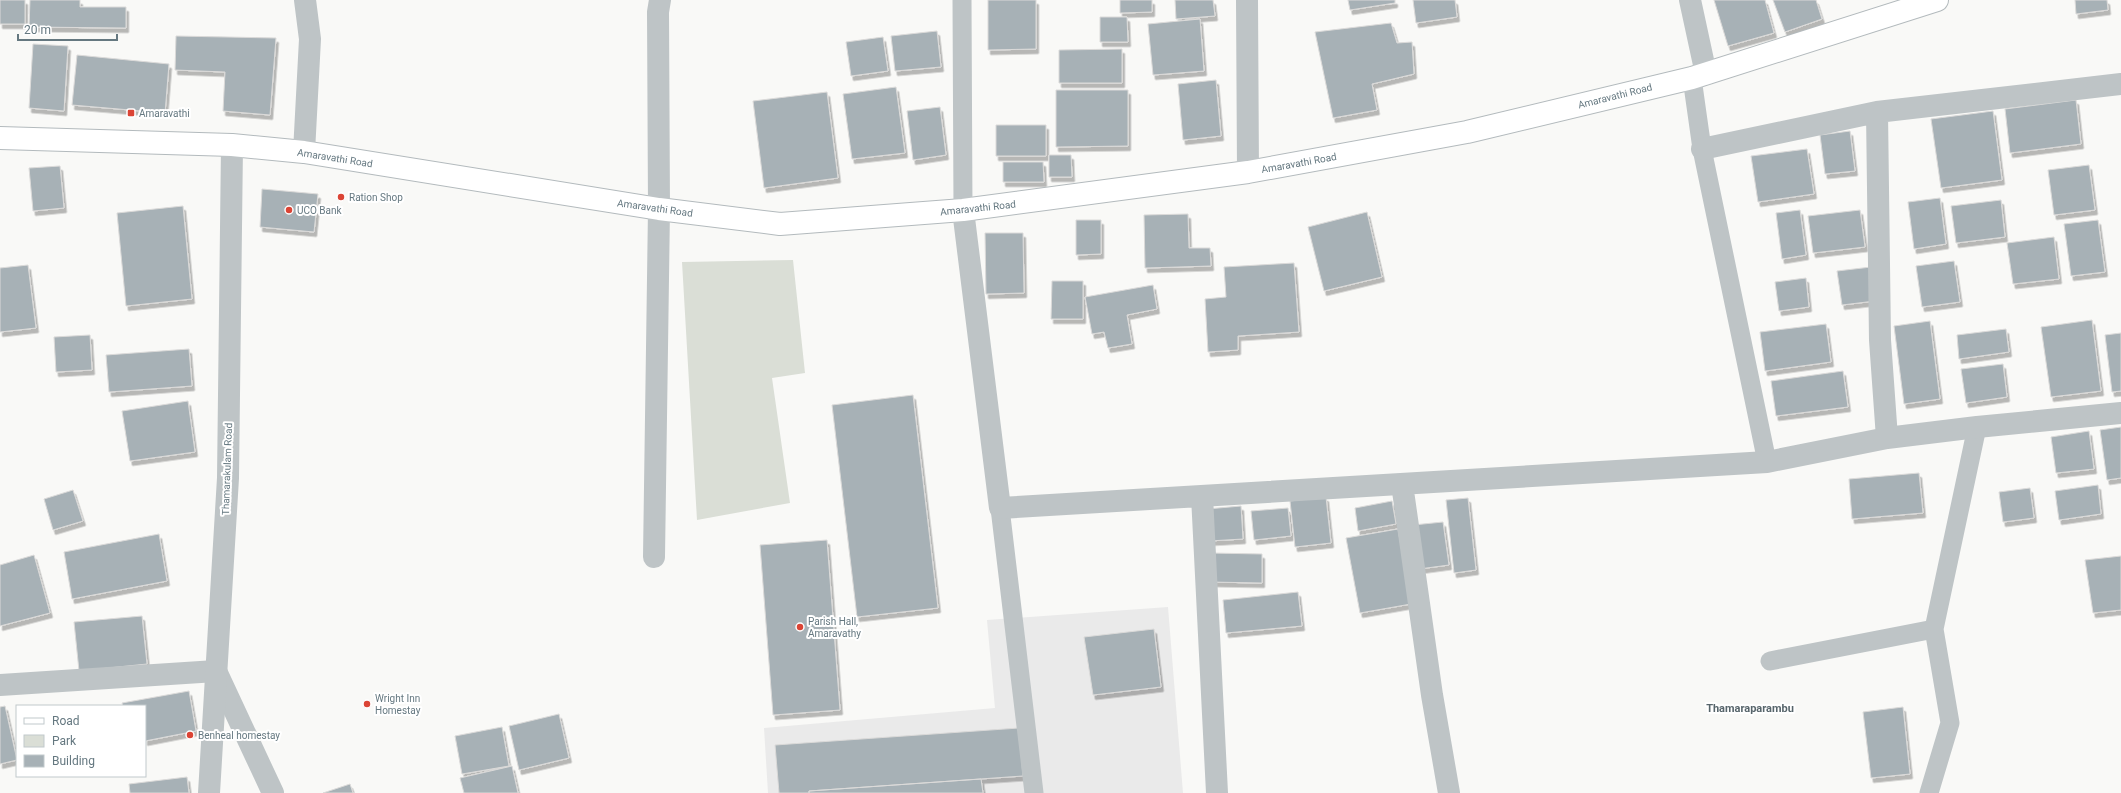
<svg xmlns="http://www.w3.org/2000/svg" width="2121" height="793" font-family="Roboto,sans-serif">
  <defs>
    <filter id="shadow"><feDropShadow dx="2.5" dy="4.5" stdDeviation="0" flood-color="#0004"/></filter>
  </defs>
  <rect width="100%" height="100%" fill="#f9f9f7"/>
  <path fill="#eaeaea" d="M1168,607L1183,793H768L764,728L995,708L987,620Z"/>
  <path fill="#daded6" d="M793,260L805,373L772,378L790,503L697,520L682,262Z"/>
  <path fill="#a7b1b6" stroke="#dbdad9" filter="url(#shadow)" d="M0,0H25V24H0Z
    M30,0H80V7H126V28L29,27Z
    M988,0H1036V49L988,50Z
    M1120,0H1152V12L1120,13Z
    M1175,0H1213L1215,16L1176,19Z
    M1348,0H1395V3L1350,10Z
    M1413,0H1455L1457,17L1416,23Z
    M1714,0H1765L1774,33L1728,46Z
    M1773,0H1816L1822,19L1785,32Z
    M2075,0H2107L2108,10L2076,14Z
    M1100,17H1127L1128,42H1100Z
    M1200,19L1204,71L1153,75L1148,24Z
    M1391,23L1397,43L1412,42L1414,74L1372,84L1377,110L1333,118L1315,32Z
    M937,31L941,67L895,71L891,36Z
    M176,36L276,38L270,115L223,111L225,72L175,70Z
    M883,37L888,71L851,76L846,42Z
    M33,44L68,46L64,111L29,108Z
    M1122,49V83H1059V50Z
    M77,55L169,64L165,113L72,105Z
    M1216,80L1221,136L1183,140L1178,84Z
    M896,87L905,153L852,159L843,94Z
    M1056,90H1128V146L1056,147Z
    M827,92L838,178L764,188L753,101Z
    M2076,100L2081,144L2010,153L2005,109Z
    M940,107L946,155L913,160L907,111Z
    M1993,111L2002,180L1941,188L1931,119Z
    M996,125H1046V156H996Z
    M1850,131L1855,171L1825,174L1820,135Z
    M1807,149L1814,194L1758,202L1751,156Z
    M1049,155H1071L1072,177H1049Z
    M1003,162H1043L1044,182H1003Z
    M2089,165L2095,210L2054,215L2048,170Z
    M60,166L64,208L33,211L29,168Z
    M262,189L318,194L314,232L260,227Z
    M1940,198L1946,244L1914,249L1908,202Z
    M2001,200L2005,237L1956,243L1951,206Z
    M183,206L192,299L126,306L117,213Z
    M1800,210L1806,255L1782,259L1776,213Z
    M1860,210L1865,247L1813,253L1808,216Z
    M1367,212L1382,277L1324,291L1308,227Z
    M1188,214L1189,248H1210L1211,266L1145,268L1144,215Z
    M1076,220H1101V254L1076,255Z
    M2098,220L2105,272L2071,276L2064,224Z
    M985,233H1023L1024,293L986,294Z
    M2054,237L2059,279L2013,284L2007,243Z
    M1954,261L1960,302L1922,307L1916,266Z
    M1294,263L1299,332L1238,336V350L1208,352L1205,299L1226,297L1224,267Z
    M28,265L36,328L0,332V268Z
    M1871,267L1875,301L1842,305L1837,271Z
    M1806,278L1809,307L1779,311L1775,282Z
    M1052,281H1083V319H1051Z
    M1153,285L1157,309L1127,315L1132,344L1108,348L1104,332L1092,334L1085,297Z
    M2092,320L2101,391L2051,397L2041,327Z
    M1930,321L1940,399L1904,404L1894,326Z
    M1826,324L1831,362L1765,371L1760,332Z
    M2006,329L2009,352L1959,359L1957,335Z
    M2121,333V391L2112,392L2105,335Z
    M90,335L92,370L56,372L54,337Z
    M189,349L192,386L109,392L106,355Z
    M2003,364L2007,397L1966,403L1961,369Z
    M1843,371L1848,407L1776,416L1771,381Z
    M913,395L938,608L857,617L832,405Z
    M188,401L195,452L130,461L122,411Z
    M2121,427V478L2107,480L2100,430Z
    M2089,431L2094,469L2056,473L2051,437Z
    M1919,473L1923,513L1852,519L1849,479Z
    M2098,485L2101,514L2059,520L2055,491Z
    M2030,488L2034,518L2003,522L1999,492Z
    M73,490L83,521L53,530L44,499Z
    M1326,497L1331,543L1295,547L1290,501Z
    M1468,498L1476,570L1454,573L1446,500Z
    M1392,501L1396,524L1358,531L1355,508Z
    M1241,506L1243,539L1209,541L1207,509Z
    M1288,508L1291,536L1254,540L1251,511Z
    M1443,522L1449,565L1419,569L1413,525Z
    M1398,529L1411,604L1360,613L1346,538Z
    M159,534L167,581L72,599L64,552Z
    M827,540L840,710L773,715L760,545Z
    M1210,553L1262,554V583L1210,582Z
    M34,555L50,613L0,626V565Z
    M2121,556V610L2093,613L2085,560Z
    M1298,592L1302,626L1226,633L1223,600Z
    M142,616L147,664L79,671L74,622Z
    M1154,629L1161,687L1093,695L1084,637Z
    M189,691L196,731L145,741V706H123L122,703Z
    M5,706L17,760L0,764V707Z
    M1903,707L1910,774L1871,778L1863,712Z
    M559,714L569,758L519,770L509,726Z
    M502,727L509,766L462,774L455,736Z
    M1019,728L1023,776L809,791V793H779L775,745Z
    M512,766L518,793H464L460,778Z
    M187,777L189,793H130L129,784Z
    M981,779L983,793H809V791Z
    M350,784L353,793H323Z"/>
  <g fill="none" stroke-linecap="round" stroke-linejoin="round">
    <g stroke="#b3babd" stroke-width="24">
      <path id="secondary" d="M0,138L232,145L304,152L659,209L780,224L963,210L1248,172L1467,132L1692,78L1937,0"/>
    </g>
    <path stroke="#bec4c6" stroke-width="19" d="M962,0L963,210
      M1692,78L1702,149L1767,462
      M1000,508L1034,793
      M1770,661L1934,629
      M1929,793L1950,723L1934,629L1977,427"/>
    <path stroke="#bec4c6" stroke-width="22" d="M1247,0L1248,172
      M1690,0L1706,74
      M1877,112L1880,340L1887,438
      M1702,149L1877,112L2121,84
      M304,152L310,39L305,0
      M963,210L1000,508L1767,462L1887,438L1977,427L2121,413
      M1402,484L1432,695L1449,793
      M1202,496L1217,793
      M654,557L659,209L658,12L660,0
      M0,685L216,671L273,793"/>
    <path stroke="#bec4c6" stroke-width="22" d="M209,793L228,478L232,145"/>
    <use href="#secondary" stroke="#fff" stroke-width="22"/>
  </g>
  <g fill="#db4435" stroke="#fff" stroke-width="1.5">
    <rect x="127" y="109" width="8" height="8" rx="2"/>
    <circle cx="341" cy="197" r="4"/>
    <circle cx="289" cy="210" r="4"/>
    <circle cx="800" cy="627" r="4"/>
    <circle cx="367" cy="704" r="4"/>
    <circle cx="190" cy="735" r="4"/>
  </g>
  <g text-anchor="middle" dominant-baseline="central" stroke-width="4" stroke-linejoin="round" paint-order="stroke">
    <g font-size="10" fill="#657880" stroke="#fff">
      <text transform="translate(1615 96) rotate(-14)">Amaravathi Road</text>
      <text transform="translate(335 158) rotate(9)">Amaravathi Road</text>
      <text transform="translate(1299 163) rotate(-10)">Amaravathi Road</text>
      <text transform="translate(655 208) rotate(8)">Amaravathi Road</text>
      <text transform="translate(978 208) rotate(-6)">Amaravathi Road</text>
      <text transform="translate(227 469) rotate(-88)">Thamarakulam Road</text>
    </g>
    <g font-size="10" fill="#657880" stroke="#fff" text-anchor="start">
      <text x="139" y="113">Amaravathi</text>
      <text x="349" y="197">Ration Shop</text>
      <text x="297" y="210">UCO Bank</text>
      <text x="808" y="621">Parish Hall,<tspan x="808" dy="12">Amaravathy</tspan></text>
      <text x="375" y="698">Wright Inn<tspan x="375" dy="12">Homestay</tspan></text>
      <text x="198" y="735">Benheal homestay</text>
    </g>
    <g font-size="11" font-weight="bold" fill="#57656b" stroke="#fff">
      <text x="1750" y="708">Thamaraparambu</text>
    </g>
  </g>
  <rect x="16" y="705" width="130" height="72" fill="#ffffff" stroke="#c1c9cc"/>
  <rect x="24" y="718" width="20" height="6" fill="#ffffff" stroke="#c1c9cc"/>
  <text x="52" y="725" font-size="12" fill="#657880">Road</text>
  <rect x="24" y="735" width="20" height="12" fill="#daded6" stroke="#c1c9cc"/>
  <text x="52" y="745" font-size="12" fill="#657880">Park</text>
  <rect x="24" y="755" width="20" height="12" fill="#a7b1b6" stroke="#c1c9cc"/>
  <text x="52" y="765" font-size="12" fill="#657880">Building</text>
  <path d="M18 34v6h99v-6" fill="none" stroke="#657880" stroke-width="2"/>
  <text x="24" y="34" font-size="12" fill="#657880" stroke="#ffffff" stroke-width="3" paint-order="stroke">20 m</text>
</svg>
